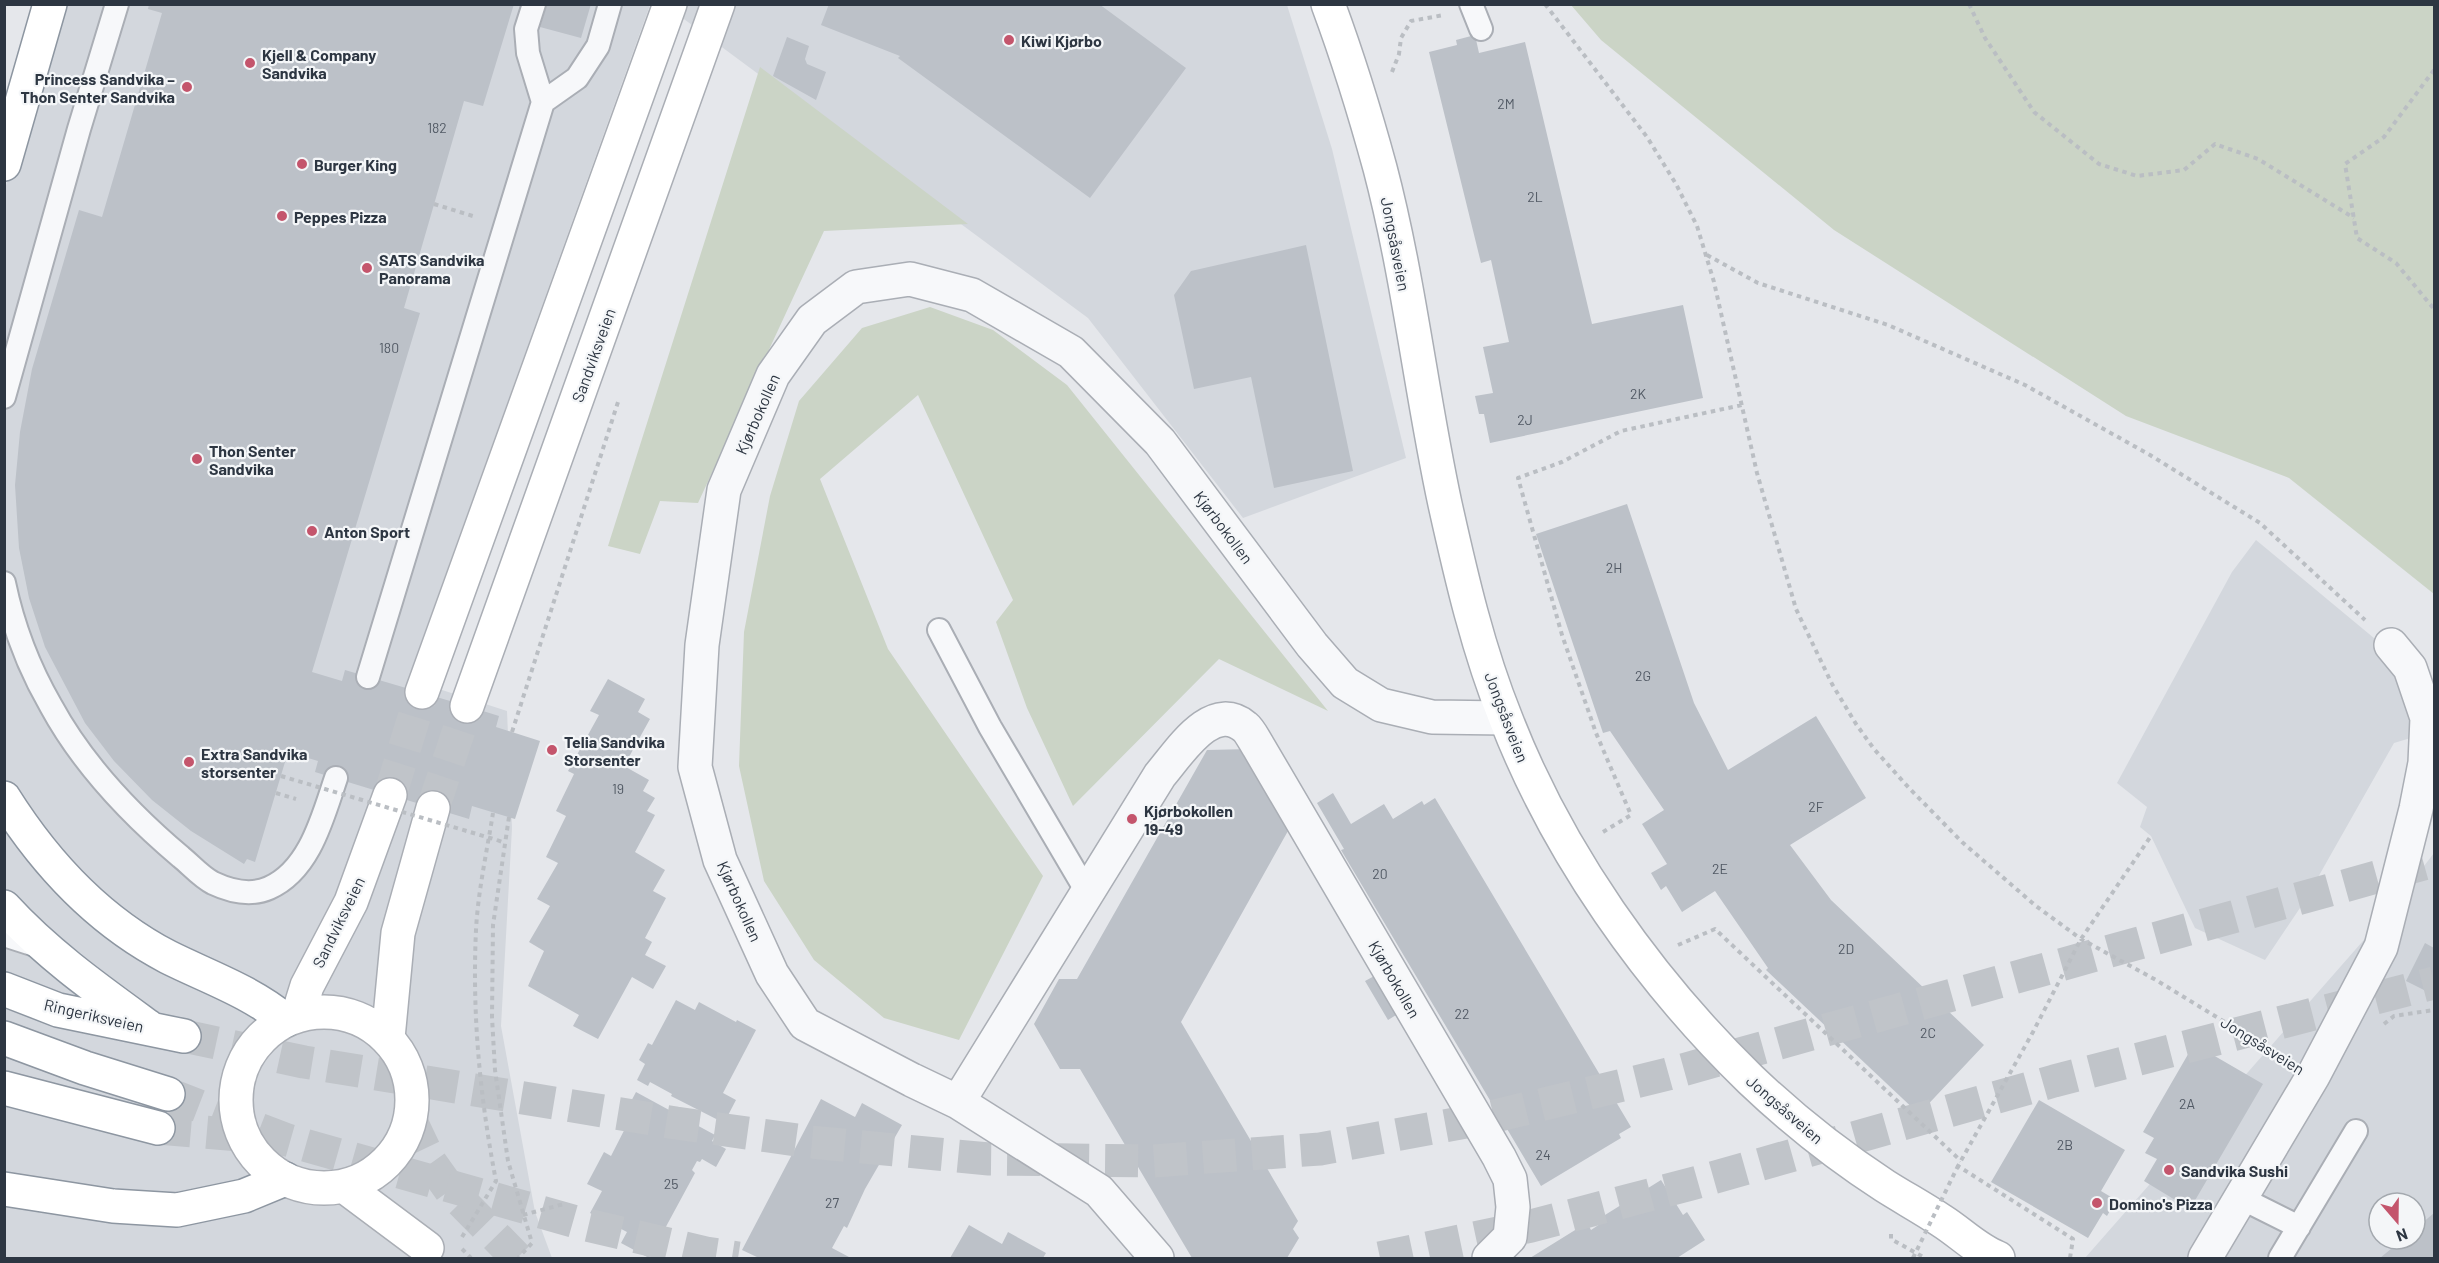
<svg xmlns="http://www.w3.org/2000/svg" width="2439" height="1263" font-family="Barlow,sans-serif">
  <rect width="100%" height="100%" fill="#e5e7eb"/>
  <path fill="#d3d7dd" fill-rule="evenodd" d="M59,5H650L408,679L507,711L512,828L501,1026L535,1212L552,1258H5L4,192Z
    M665,5H1287L1332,149L1406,458L1243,518L1088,318Z
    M2256,540L2410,668L2414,737L2394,743L2304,902L2265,960L2195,928L2151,836L2140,827L2147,807L2117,783L2232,572Z
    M2434,853V1258H2085L2391,909ZM2379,1203H2415V1239H2379Z"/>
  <path fill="#cbd4c6" d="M1571,5H2434V594L2289,478L2126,416L1834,230L1601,40Z
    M760,67L968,224L824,231L698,503L660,501L640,554L608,546Z
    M930,307L993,330L1067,385L1328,711L1219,659L1073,806L1027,708L996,622L1013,600L918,395L820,479L888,649L1043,876L959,1040L884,1018L814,960L764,881L739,766L744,632L770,496L799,401L862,328Z"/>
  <path fill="#bcc1c8" d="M149,4H514L483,106L464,101L404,308L420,313L312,672L342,681L345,670L467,706L499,716L496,727L540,741L515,819L472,806L469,819L315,772L318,761L288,752L255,862L247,859L244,864L191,831L152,800L114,761L85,723L45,647L29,598L19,548L15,485L20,432L32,369L79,210L102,217L162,13L148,9Z
    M547,4H591L581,38L540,27Z
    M829,4H1099L1186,68L1090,198L898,58L900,56L821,25Z
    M1475,35L1479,53L1525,42L1592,324L1683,305L1703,398L1490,443L1484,414H1479L1475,396L1493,393L1483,347L1509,342L1491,260L1481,263L1429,52L1457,45L1456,40Z
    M787,37L809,46L805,59L807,64L826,72L816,100L773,76Z
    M1306,245L1353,471L1274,488L1251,377L1194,389L1174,295L1191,271Z
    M1627,504L1694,703L1728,770L1816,716L1866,798L1790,845L1831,900L1984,1045L1919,1114L1766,970L1768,968L1715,891L1682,912L1666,886L1661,890L1651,873L1667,864L1642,824L1664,810L1610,731L1603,733L1536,534Z
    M608,679L645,699L638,712L650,719L624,766L649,780L643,791L655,798L647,811L655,815L635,852L665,870L653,891L666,898L645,938L652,942L645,955L666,966L653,989L632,977L598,1039L573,1026L579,1015L528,986L544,951L529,942L550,906L537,899L558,863L546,857L566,816L556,811L574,774L568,771L599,715L590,711Z
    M1250,749L1293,822L1181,1022L1298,1221L1293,1229L1299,1238L1287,1258H1192L1080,1069H1060L1034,1024L1059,979H1077L1207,750Z
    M1333,793L1351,824L1384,804L1393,819L1422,801L1424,805L1435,798L1631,1127L1619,1134L1621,1138L1541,1186L1341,850L1344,849L1317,803Z
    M2425,943L2434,948V995L2406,981Z
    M1378,974L1401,1012L1388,1020L1365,981Z
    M676,1000L695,1010L699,1002L736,1022L737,1020L756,1030L723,1093L736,1100L724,1123L671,1096L672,1094L650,1082L648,1086L637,1080L645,1064L639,1060L648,1043L652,1045Z
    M2194,1044L2263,1084L2190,1209L2144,1181L2157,1159L2145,1153L2154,1138L2143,1132Z
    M636,1092L715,1135L712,1141L726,1149L716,1167L702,1159L700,1162L697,1161L692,1170L695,1173L649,1258L621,1243L627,1232L590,1213L602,1191L587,1184L604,1152L611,1156L633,1113L627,1109Z
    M821,1099L855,1117L862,1103L902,1125L865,1189L847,1228L844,1226L832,1248L849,1257L848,1258H759L742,1250Z
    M2039,1100L2125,1150L2101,1191L2116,1200L2107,1216L2103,1213L2088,1238L1991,1182Z
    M1661,1180L1683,1215L1687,1212L1705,1240L1677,1258H1530L1580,1227L1581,1229L1588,1224L1591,1230L1600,1224L1597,1220Z
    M2434,1213V1258H2380L2403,1239H2415V1229Z
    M969,1225L1002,1244L1008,1232L1046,1253L1043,1258H950Z"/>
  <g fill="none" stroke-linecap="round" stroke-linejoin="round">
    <path stroke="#c0c4c9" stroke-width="33" stroke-dasharray="33 16" stroke-linecap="butt" d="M390,795L422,692
      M433,808L467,706
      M410,1119L431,1163L451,1191L517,1258"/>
    <path stroke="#c0c4c9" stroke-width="33" stroke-dasharray="33 16" stroke-linecap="butt" d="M184,1036L304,1062L676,1123L811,1142L989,1159L1153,1161L1320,1149L1487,1118L1668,1074L2434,861
      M168,1094L287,1140L587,1225L706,1253L738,1258
      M158,1128L250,1136
      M1380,1258L1531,1226L1691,1184L2054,1081L2434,983"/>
    <g stroke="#aaaeb5" stroke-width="26">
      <path id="lane" d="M1471,4L1481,29
        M543,102L577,78L598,46L610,4
        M4,397L79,129L117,4
        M4,583C13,626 29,668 51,706C83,765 130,814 181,857C191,865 201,877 213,883C230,891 251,896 269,888C310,870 323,816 336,778
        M939,630L990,727L1087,892
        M368,677L543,102L528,53L526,29L534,4
        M4,935L38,946
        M2241,1198L2299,1227
        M2280,1258L2356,1131"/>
    </g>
    <g stroke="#aaaeb5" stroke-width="36">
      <path id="street" d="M958,1102L1160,775C1179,753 1212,699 1245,727C1250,731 1254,740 1258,746L1499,1157L1510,1179L1513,1207L1510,1237L1489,1258
        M1157,1258L1099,1191L958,1102L912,1080L805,1024L772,974L720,860L695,767L702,645L724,490L773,375L812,320L856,287L910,279L972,295L1071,352L1160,442L1312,645L1345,683L1381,705L1432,717L1505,718
        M2205,1258L2313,1076L2381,947L2416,809L2425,763L2427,718L2410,668L2391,645"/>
    </g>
    <g stroke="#aaaeb5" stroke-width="36">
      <path id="secondary" d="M1328,4C1348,58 1365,113 1380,168C1409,278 1421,393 1445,504C1461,576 1478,650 1506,719C1558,853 1648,980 1751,1080C1793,1120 1837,1155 1885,1186C1904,1198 1924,1209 1942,1221C1961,1233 1977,1250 1998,1258
        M422,692L670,4
        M467,706L718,4
        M236 1100a88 88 0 1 1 176 0a88 88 0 1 1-176 0Z
        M298,1015L307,986L351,902L390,795
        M388,1038L398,933L433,808
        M344,1186L427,1248"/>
    </g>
    <g stroke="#8d96a1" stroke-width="36">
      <path id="highway" d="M4,164L50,4
        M4,798C45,863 99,921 168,957C208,977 250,991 285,1020
        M4,907C47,954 98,990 149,1027
        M4,989L58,1010L184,1036
        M4,1038L85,1068L168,1094
        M4,1088L158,1128
        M4,1189L113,1206L177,1210L244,1196L285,1179"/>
    </g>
    <path stroke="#babec3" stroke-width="4" stroke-dasharray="4.5 4.5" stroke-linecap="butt" d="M1545,4L1647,137L1676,184L1697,226L1714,282L1757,473L1796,609L1832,684L1856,724L1874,749L1909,788L1962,842L2036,906L2081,939L2156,980L2282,1057
      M1969,4L1985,38L2034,112L2099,164L2137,176L2184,170L2215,144L2258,159L2354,218
      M2434,70L2384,137L2345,164L2357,238L2396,263L2434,309
      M1392,72L1399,54L1401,38L1411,21L1444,15
      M434,204L476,217
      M1707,255L1758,283L1888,325L2025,385L2150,455L2260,523L2365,620
      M512,732L618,402
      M276,793L296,799
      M509,817L493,925L492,1017L495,1070L508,1161L532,1243L518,1258
      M1603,832L1631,815L1596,733L1562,635L1518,478L1562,462L1621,431L1742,405
      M497,840L505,843
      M1678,945L1715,929L1961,1161
      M2384,1024L2394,1016L2434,1010
      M523,1215L564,1204
      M1891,1234V1239L1925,1258
      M462,1237L496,1181C480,1098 472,1015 476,930C478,891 487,851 493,813
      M462,1249L471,1258
      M2070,1258L2073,1239L1958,1166L2033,1032L2081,939L2151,836"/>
    <use href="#lane" stroke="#f7f8fa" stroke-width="22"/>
    <use href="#street" stroke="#f7f8fa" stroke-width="33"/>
    <use href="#secondary" stroke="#fff" stroke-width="33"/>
    <use href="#highway" stroke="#fff" stroke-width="33"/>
    <path stroke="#babec3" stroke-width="4" stroke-dasharray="4.5 4.5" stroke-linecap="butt" d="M281,776L497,840
      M1913,1258L1958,1166"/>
  </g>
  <g fill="#c4556c" stroke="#f4f6f8" stroke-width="2">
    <circle cx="1009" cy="40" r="6"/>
    <circle cx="250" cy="63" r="6"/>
    <circle cx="187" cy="87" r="6"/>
    <circle cx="302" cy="164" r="6"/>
    <circle cx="282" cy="216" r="6"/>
    <circle cx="367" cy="268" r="6"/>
    <circle cx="197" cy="459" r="6"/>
    <circle cx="312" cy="531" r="6"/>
    <circle cx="552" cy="750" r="6"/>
    <circle cx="189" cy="762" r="6"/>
    <circle cx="1132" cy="819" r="6"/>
    <circle cx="2169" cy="1170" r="6"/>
    <circle cx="2097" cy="1203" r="6"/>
  </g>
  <g text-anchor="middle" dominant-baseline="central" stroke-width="4.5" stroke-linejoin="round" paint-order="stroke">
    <g font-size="14" fill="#515964">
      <text x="1506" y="103">2M</text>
      <text x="437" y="127">182</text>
      <text x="1535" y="196">2L</text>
      <text x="389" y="347">180</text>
      <text x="1638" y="393">2K</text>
      <text x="1525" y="419">2J</text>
      <text x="1614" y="567">2H</text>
      <text x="1643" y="675">2G</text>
      <text x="618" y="788">19</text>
      <text x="1816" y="806">2F</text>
      <text x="1720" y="868">2E</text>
      <text x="1380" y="873">20</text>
      <text x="1846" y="948">2D</text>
      <text x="1462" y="1013">22</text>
      <text x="1928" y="1032">2C</text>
      <text x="2187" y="1103">2A</text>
      <text x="2065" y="1144">2B</text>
      <text x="1543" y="1154">24</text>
      <text x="671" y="1183">25</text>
      <text x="832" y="1202">27</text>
    </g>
    <g font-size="16" font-weight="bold" fill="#2d3642" stroke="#f4f6f8" text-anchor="start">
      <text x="1021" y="40">Kiwi Kjørbo</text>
      <text x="262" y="54">Kjell &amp; Company<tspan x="262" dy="18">Sandvika</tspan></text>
      <text x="175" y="78" text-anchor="end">Princess Sandvika –<tspan x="175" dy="18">Thon Senter Sandvika</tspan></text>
      <text x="314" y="164">Burger King</text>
      <text x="294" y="216">Peppes Pizza</text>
      <text x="379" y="259">SATS Sandvika<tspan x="379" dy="18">Panorama</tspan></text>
      <text x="209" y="450">Thon Senter<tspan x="209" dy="18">Sandvika</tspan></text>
      <text x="324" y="531">Anton Sport</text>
      <text x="564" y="741">Telia Sandvika<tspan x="564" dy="18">Storsenter</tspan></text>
      <text x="201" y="753">Extra Sandvika<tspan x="201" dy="18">storsenter</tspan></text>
      <text x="1144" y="810">Kjørbokollen<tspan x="1144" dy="18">19-49</tspan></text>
      <text x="2181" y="1170">Sandvika Sushi</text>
      <text x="2109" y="1203">Domino's Pizza</text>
    </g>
    <g font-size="16" fill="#2d3642" stroke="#f4f6f8">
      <text transform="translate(1396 244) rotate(79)">Jongsåsveien</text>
      <text transform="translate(593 355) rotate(-70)">Sandviksveien</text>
      <text transform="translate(757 414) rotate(-66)">Kjørbokollen</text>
      <text transform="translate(1224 527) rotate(53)">Kjørbokollen</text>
      <text transform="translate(1507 717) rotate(69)">Jongsåsveien</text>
      <text transform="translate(740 901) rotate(66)">Kjørbokollen</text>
      <text transform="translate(338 922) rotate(-64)">Sandviksveien</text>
      <text transform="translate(1395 979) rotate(60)">Kjørbokollen</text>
      <text transform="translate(94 1015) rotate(13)">Ringeriksveien</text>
      <text transform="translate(2263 1045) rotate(32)">Jongsåsveien</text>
      <text transform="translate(1785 1109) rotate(41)">Jongsåsveien</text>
    </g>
  </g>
  <rect width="2439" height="1263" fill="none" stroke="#2d3642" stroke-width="12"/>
  <g transform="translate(2397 1221) rotate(160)"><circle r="28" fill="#f4f6f8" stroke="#a4a9af" stroke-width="1.5"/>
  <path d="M0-4.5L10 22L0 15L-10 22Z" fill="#c4556c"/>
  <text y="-9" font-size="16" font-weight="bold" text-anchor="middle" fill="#2d3642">N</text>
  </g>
</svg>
